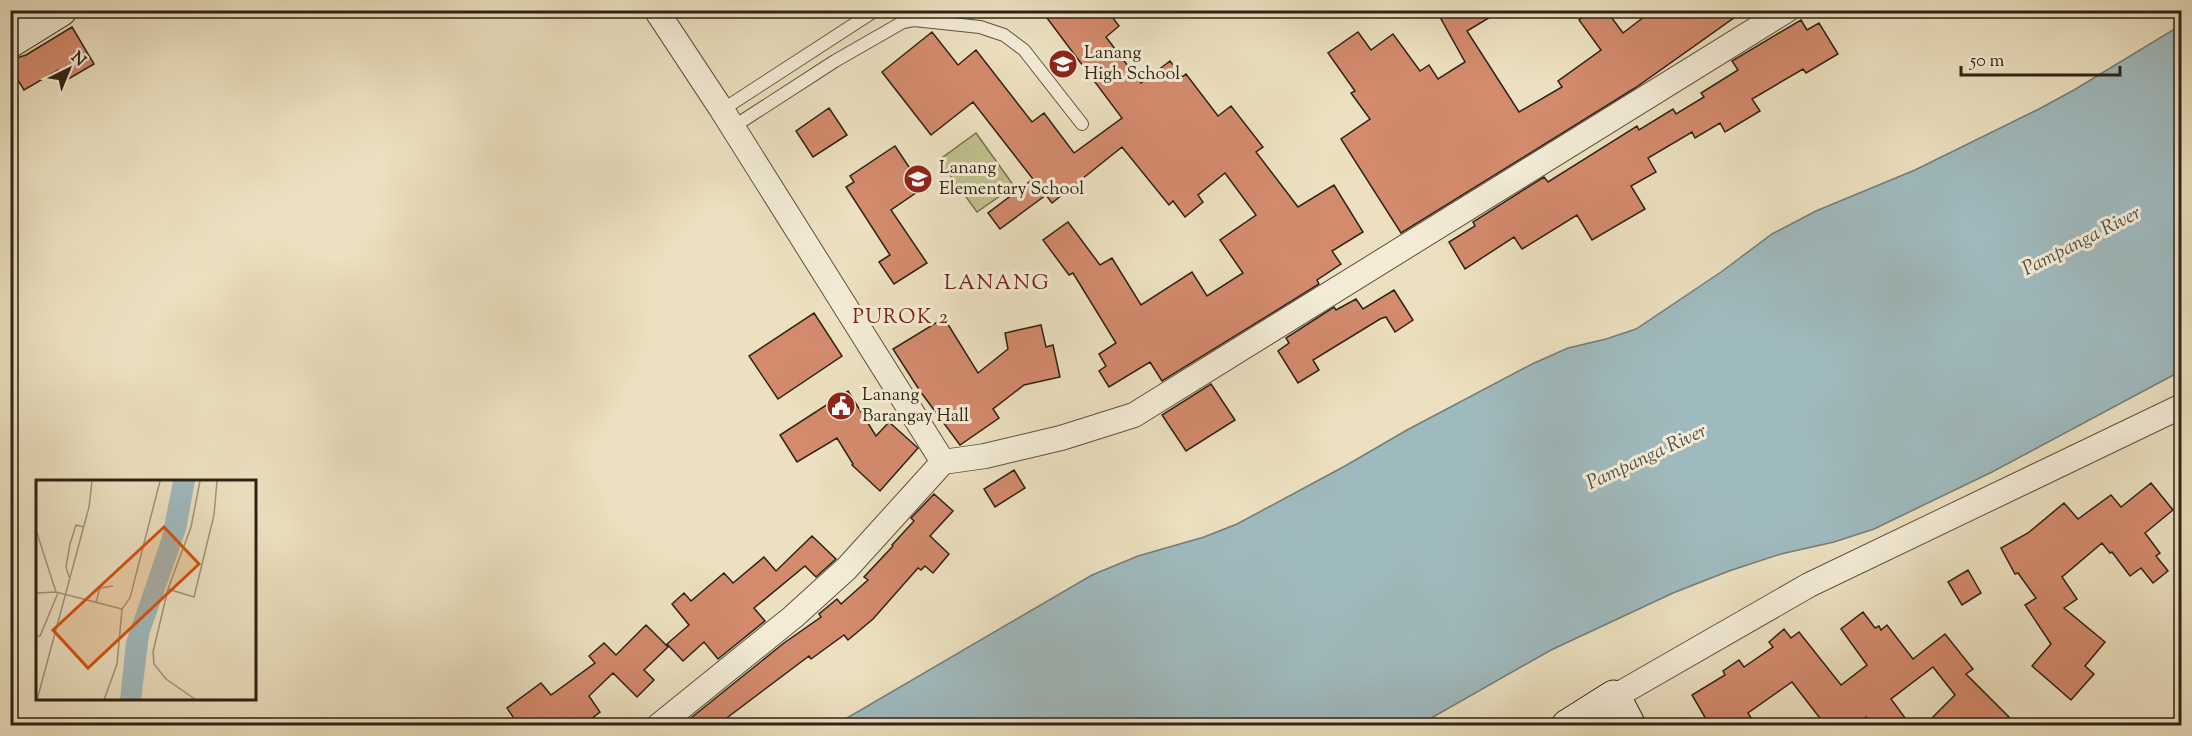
<svg xmlns="http://www.w3.org/2000/svg" width="2192" height="736" font-family="'Sorts Mill Goudy',serif">
  <rect width="100%" height="100%" fill="#ece0c0"/>
  <filter id="stains"><feTurbulence type="fractalNoise" baseFrequency=".00333" numOctaves="4"/><feColorMatrix values="0 0 0 0 .2 0 0 0 0 .09 0 0 0 0 .02 0 0 0 .5 -.17"/></filter>
  <radialGradient id="worn" r=".72"><stop offset=".6" stop-color="#630" stop-opacity="0"/><stop offset="1" stop-color="#630" stop-opacity=".3"/></radialGradient>
  <path fill="#bfc08d" stroke="#767250" stroke-width="1.5" d="M976,133L1014,186L977,212L939,160Z"/>
  <path fill="#9fbabe" stroke="#727e7a" stroke-width="1.5" d="M2181,25V371L1992,472L1874,529L1834,542L1781,554L1729,571L1673,593L1551,650L1419,725H835L1092,575L1138,556L1204,537L1237,524L1345,466L1407,430L1532,364L1568,348L1606,339L1636,329L1721,272L1772,234L1816,211L1915,170L2039,109L2074,90Z"/>
  <path fill="#d38a6d" stroke="#2e2314" stroke-width="1.5" d="M1041,10H1107L1119,26L1106,37L1141,83L1170,61L1182,77L1186,74L1218,116L1231,106L1263,147L1256,152L1298,207L1334,185L1363,232L1332,251L1341,264L1317,280L1319,284L1162,381L1150,362L1109,387L1099,371L1106,366L1099,354L1116,343L1073,273L1069,275L1043,240L1068,222L1100,265L1112,258L1141,305L1192,272L1207,296L1243,273L1220,240L1256,215L1225,173L1198,195L1203,202L1185,217L1173,201L1169,205L1122,147L1052,203L1046,195L1000,229L988,213L1033,179L973,102L931,135L882,72L932,32L958,65L976,50L1032,122L1044,113L1074,153L1122,118Z
    M1436,10H1502L1467,31L1519,112L1562,87L1558,81L1601,50L1579,20L1592,10H1606L1623,33L1653,10H1745L1635,88L1401,233L1341,139L1370,119L1351,93L1355,91L1328,53L1358,32L1371,50L1393,34L1420,71L1429,65L1438,79L1465,62Z
    M1801,20L1807,30L1819,23L1838,54L1806,73L1803,69L1752,99L1760,111L1725,132L1720,123L1695,138L1692,132L1648,158L1656,172L1631,186L1645,209L1592,240L1577,215L1522,249L1514,237L1465,269L1449,242L1475,226L1473,222L1544,177L1548,182L1637,126L1639,130L1673,109L1676,114L1704,97L1701,93L1738,70L1732,61Z
    M72,27L94,64L65,81L58,70L24,90L10,67V60L26,55Z
    M829,108L847,135L813,157L796,131Z
    M895,146L923,188L891,210L927,263L894,284L879,262L890,255L846,187L854,182L850,176Z
    M1394,290L1413,320L1395,332L1386,317L1380,319L1313,360L1319,370L1298,383L1278,351L1289,343L1286,338L1334,307L1336,310L1356,299L1363,309Z
    M814,313L842,356L778,399L749,356Z
    M944,318L978,373L1008,349L1005,333L1041,325L1046,347L1053,345L1060,377L1024,385L993,409L999,418L960,445L920,391L893,349Z
    M1211,384L1235,420L1186,451L1162,415Z
    M848,391L876,436L889,422L918,448L880,491L852,465L853,464L837,438L797,462L780,435Z
    M1014,470L1025,488L995,507L984,489Z
    M2151,483L2173,510L2145,533L2160,553L2156,556L2168,571L2153,583L2141,568L2130,576L2112,552L2110,553L2102,543L2062,577L2077,599L2064,608L2105,642L2085,666L2094,674L2071,700L2032,666L2051,644L2025,605L2036,598L2018,573L2015,574L2001,548L2028,533L2064,503L2078,519L2111,495L2121,507Z
    M934,494L953,511L930,536L949,554L933,573L925,566L921,570L918,568L873,619L848,640L844,635L811,659L809,656L716,726H681L784,643L821,617L819,614L837,599L841,604L868,580L864,577L893,546L892,545L914,521L911,518Z
    M812,536L836,559L816,577L805,566L754,608L765,621L718,659L704,642L683,661L667,644L689,625L672,604L684,593L691,601L724,573L733,583L764,557L776,571Z
    M1968,570L1981,593L1962,605L1948,582Z
    M1863,612L1875,628L1879,626L1881,630L1887,625L1913,659L1945,634L1973,669L1966,674L2018,726H1924L1955,695L1933,667L1891,699L1911,726H1873L1866,717L1855,726H1826L1792,682L1748,713L1756,726H1710L1692,695L1725,675L1723,671L1739,660L1744,667L1773,647L1769,642L1784,629L1791,638L1799,632L1841,685L1867,665L1841,629Z
    M646,625L668,647L644,670L654,680L637,697L613,673L589,696L600,712L582,726H519L507,708L541,683L551,695L595,663L589,656L604,643L616,655Z"/>
  <g fill="none" stroke-linecap="round" stroke-linejoin="round">
    <g stroke="#5e523f" stroke-width="14">
      <path id="lane" d="M722,110L876,10
        M733,127L835,61L903,22L914,20L980,27L1004,35L1024,50L1082,124"/>
    </g>
    <g stroke="#5e523f" stroke-width="26">
      <path id="street" d="M656,10L722,110L943,462
        M1614,697L1809,585L2182,406
        M658,726L793,617L847,568L943,462L985,456L1061,438L1134,415L1787,10"/>
    </g>
    <g stroke="#2e2314" stroke-width="35">
      <path id="secondary" d="M10,41L60,10
        M1568,726L1614,697L1629,726"/>
    </g>
    <use href="#lane" stroke="#f3ebd6" stroke-width="12"/>
    <use href="#street" stroke="#f3ebd6" stroke-width="24"/>
    <use href="#secondary" stroke="#f3ebd6" stroke-width="33"/>
  </g>
  <defs>
    <g id="school-disc" transform="scale(1.5)"><circle r="9.5" fill="#8f2418" stroke="#f3ebd6"/><path d="M0-5L7-2L0 1L-7-2ZM-4 1L0 2.5L4 1V4Q0 6-4 4Z" fill="#fff"/></g>
    <g id="civic-disc" transform="scale(1.5)"><circle r="9.5" fill="#8f2418" stroke="#f3ebd6"/><path d="M-.6-6.5H3V-4.5H.6V-3L4-1V1h2V6H-6V1h2V-1L-.6-3ZM-1.2 2.5V6h2.4V2.5Z" fill="#fff"/></g>
  </defs>
  <g fill-rule="evenodd">
    <use href="#school-disc" x="1063" y="64"/>
    <use href="#school-disc" x="918" y="179"/>
    <use href="#civic-disc" x="841" y="406"/>
  </g>
  <g text-anchor="middle" dominant-baseline="central" stroke-width="6" stroke-linejoin="round" paint-order="stroke">
    <g font-size="18" fill="#2e2314" stroke="#f3ebd6" text-anchor="start">
      <text x="1084" y="54">Lanang<tspan x="1084" dy="21">High School</tspan></text>
      <text x="939" y="169">Lanang<tspan x="939" dy="21">Elementary School</tspan></text>
      <text x="862" y="396">Lanang<tspan x="862" dy="21">Barangay Hall</tspan></text>
    </g>
    <g font-size="20" font-style="italic" fill="#505047" stroke="#f3ebd6">
      <text transform="translate(2082 242) rotate(-27)">Pampanga River</text>
      <text transform="translate(1647 458) rotate(-25)">Pampanga River</text>
    </g>
    <g font-size="20" letter-spacing="1.5" fill="#7a1f14" stroke="#f3ebd6">
      <text x="901" y="318">PUROK 2</text>
    </g>
    <g font-size="21" letter-spacing="1.5" fill="#7a1f14" stroke="#f3ebd6">
      <text x="997" y="284">LANANG</text>
    </g>
  </g>
  <g transform="translate(36 480)">
    <rect width="220" height="220" fill="#ece0c0"/>
    <path d="M137,1H159L150,50L113,155L105,220H84L90,162L126,57Z" fill="#9fbabe"/>
    <path fill="none" stroke="#a0947b" stroke-width="1.5" d="M0,50L20,112M33,97L30,87L34,64L40,45L48,47M132,109L158,117L178,35L181,1M0,113L20,112L86,129M60,122L64,108L77,106M0,156H4L22,113M1,220L53,27L56,1M68,220L81,184L86,129L94,118L124,1M160,220L130,199L118,184L117,172L132,109L155,47L164,1"/>
    <path fill="#d5540d" fill-opacity="0.15" stroke="#d5540d" stroke-width="3" d="M128,47L163,84L52,188L17,150Z"/>
    <rect width="220" height="220" fill="none" stroke="#2e2314" stroke-width="3"/>
  </g>
  <rect width="2192" height="736" fill="none" stroke="#ece0c0" stroke-width="36"/>
  <rect x="12" y="12" width="2168" height="712" fill="none" stroke="#2e2314" stroke-width="3"/>
  <rect x="18" y="18" width="2156" height="700" fill="none" stroke="#2e2314" stroke-width="1.5"/>
  <g transform="translate(69 69) rotate(43)" stroke="#f3ebd6" stroke-width="4.5" paint-order="stroke">
  <path d="M0-4.5L10 22L0 15L-10 22Z" fill="#2e2314"/>
  <text y="-9" font-size="16" font-weight="bold" text-anchor="middle" fill="#2e2314">N</text>
  </g>
  <path d="M1961 66v9h159v-9" fill="none" stroke="#2e2314" stroke-width="3"/>
  <text x="1970" y="66" font-size="18" fill="#2e2314" stroke="#f3ebd6" stroke-width="4.5" paint-order="stroke">50 m</text>
  <rect width="100%" height="100%" filter="url(#stains)"/>
  <rect width="100%" height="100%" fill="url(#worn)"/>
</svg>
